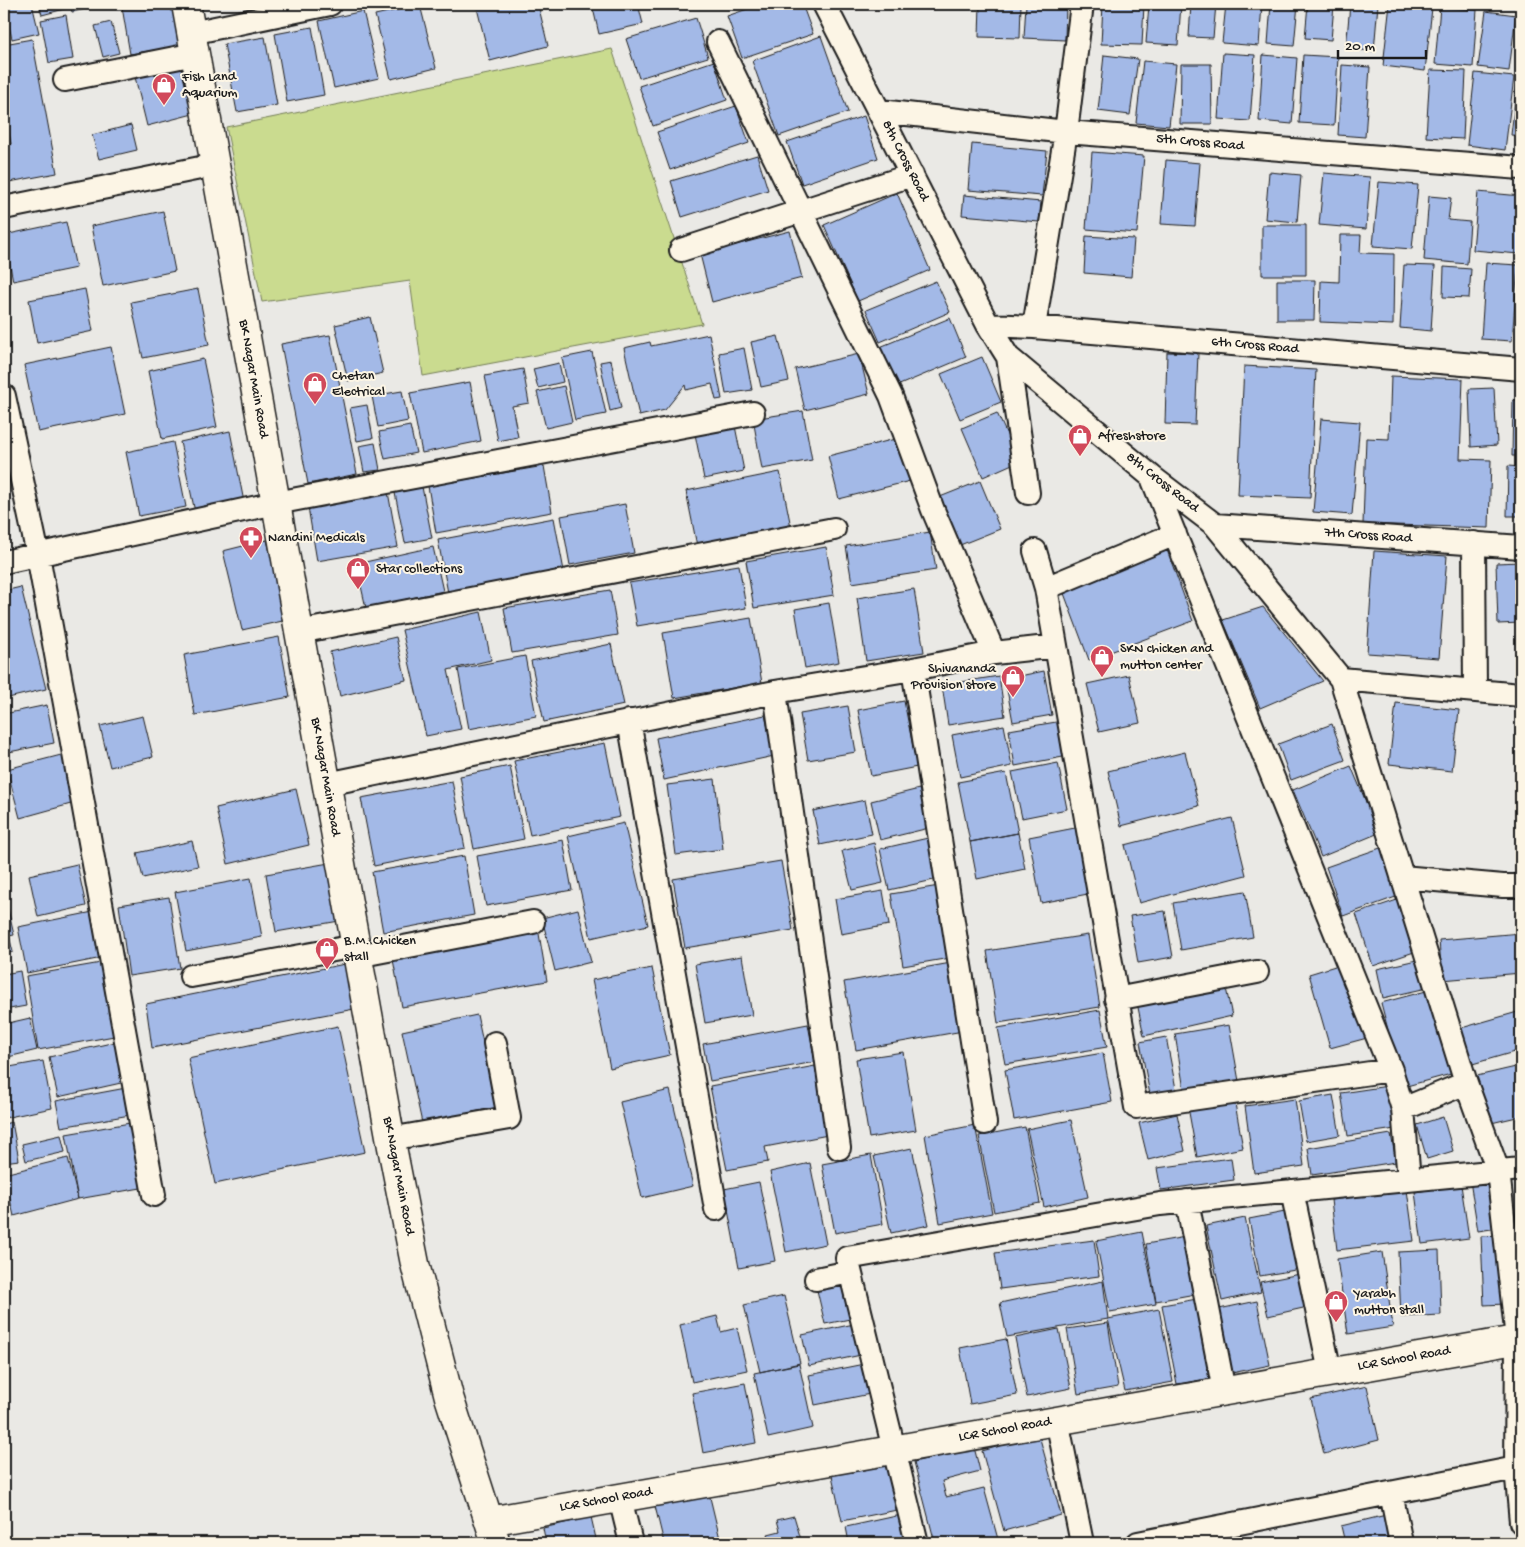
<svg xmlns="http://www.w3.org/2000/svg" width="1525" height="1547" font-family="'Gochi Hand',sans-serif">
  <rect width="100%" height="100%" fill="#eae9e5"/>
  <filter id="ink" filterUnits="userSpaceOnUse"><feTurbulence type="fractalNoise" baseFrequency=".02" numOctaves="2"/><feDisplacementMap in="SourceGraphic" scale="10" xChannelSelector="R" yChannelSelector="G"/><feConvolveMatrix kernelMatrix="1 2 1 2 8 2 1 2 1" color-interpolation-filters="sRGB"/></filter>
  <g filter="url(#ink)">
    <path fill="#cadb8f" stroke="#737c56" d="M612,49L702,324L423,376L410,281L262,302L226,127Z"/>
    <path fill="#a3b9e7" stroke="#1c1c1c" d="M4,4H32L39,33L12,39Z
      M39,4H67L68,8L42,15Z
      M70,4H109L72,12Z
      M141,4H172L179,46L130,54L122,7Z
      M476,4H538L548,46L490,61Z
      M592,4H638L643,24L599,34Z
      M762,4H802L813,34L742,58L727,16Z
      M980,4H1021L1020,38L979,37Z
      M1026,4H1066L1065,40L1024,38Z
      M1103,4H1144L1142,45L1101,44Z
      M1149,4H1181L1178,45L1146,43Z
      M1191,4H1216L1213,38L1189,37Z
      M1226,4H1262L1259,46L1222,43Z
      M1271,4H1298L1294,46L1268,44Z
      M1308,4L1334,5L1331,40L1305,38Z
      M1350,4H1378L1374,51L1346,49Z
      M1390,4L1432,8L1425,71L1383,66Z
      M420,5L436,68L391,79L375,15Z
      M1440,7L1477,10L1473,67L1435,64Z
      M363,11L379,78L334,88L319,21Z
      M1486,11L1516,15L1509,71L1478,67Z
      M66,15L73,59L49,63L41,20Z
      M696,18L708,57L639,78L626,39Z
      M111,22L119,53L103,57L95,26Z
      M312,27L324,95L287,102L275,34Z
      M821,36L848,112L779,136L752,61Z
      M265,37L277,105L237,112L224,44Z
      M32,39L57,173L4,183V146L11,144L4,106V44Z
      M1223,53L1255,55L1250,121L1218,119Z
      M1104,55L1138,59L1130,115L1098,111Z
      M1263,55L1297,58L1292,124L1259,121Z
      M1303,55L1338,57L1334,125L1299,123Z
      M714,61L727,100L653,126L639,86Z
      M1143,61L1176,64L1169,126L1136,123Z
      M1181,64H1211L1212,124H1180Z
      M180,65L193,114L147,126L135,77Z
      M1342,65L1370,67L1365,137L1338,135Z
      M1430,70L1466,71L1463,139L1426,137Z
      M1475,73L1514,77L1505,150L1467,145Z
      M1518,75H1521V136L1511,135Z
      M736,106L749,143L670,170L657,132Z
      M864,116L878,158L802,184L787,142Z
      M131,125L137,150L99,159L92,135Z
      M972,144L1047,151L1042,196L968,190Z
      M1092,152L1144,156L1137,233L1086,229Z
      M757,155L768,190L682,217L671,181Z
      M1166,160L1200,163L1195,226L1161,224Z
      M1269,172L1301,175L1297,222L1265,219Z
      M1324,173L1370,177L1366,229L1319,225Z
      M1379,182L1418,185L1412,249L1373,246Z
      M1478,192L1521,196L1519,254L1473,250Z
      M897,193L930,270L858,301L824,225Z
      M964,195L1041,202L1039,222L962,215Z
      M1429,196L1451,198L1448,220L1470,222L1467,264L1424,260Z
      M163,211L175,271L103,286L91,226Z
      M66,222L76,268L13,281L4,235Z
      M1262,225H1306V275H1262Z
      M790,231L802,278L712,302L700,254Z
      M1340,235H1361L1360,253L1394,254L1393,325L1320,322L1321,281L1339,282Z
      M1086,236L1134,239L1131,277L1084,273Z
      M1486,263L1518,265L1512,341L1481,339Z
      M1404,265L1435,266L1431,331L1400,328Z
      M1444,267L1471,269L1469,298L1443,297Z
      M1277,280H1315L1314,320H1277Z
      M936,281L950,312L880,342L866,310Z
      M85,289L93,331L37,343L29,300Z
      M198,289L209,345L143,358L131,302Z
      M370,317L383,373L348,381L335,325Z
      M950,318L966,357L897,386L880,347Z
      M709,334L722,399L716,400L712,384L686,390L685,385L665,410L639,416L624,348L650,342L651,346Z
      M330,335L357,474L308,484L281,344Z
      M778,336L789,381L761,387L751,342Z
      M111,347L125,414L38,432L24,365Z
      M744,348L752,390L726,394L719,353Z
      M592,352L606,414L575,420L562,358Z
      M1167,352L1198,353L1195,425L1165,424Z
      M859,354L869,394L805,410L795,369Z
      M982,357L1001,402L960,419L941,374Z
      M203,359L217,427L162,439L148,371Z
      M611,360L621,408L610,411L600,362Z
      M559,363L563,382L538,388L533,369Z
      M1244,366L1316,370L1310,498L1238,495Z
      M523,369L529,403L512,406L518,437L498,441L485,376Z
      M1391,376L1463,379L1460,459L1491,460L1489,528L1363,524L1366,438L1389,439Z
      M470,382L481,441L422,453L410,393Z
      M564,386L572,422L546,428L537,392Z
      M1494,388L1497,445L1471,447L1469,389Z
      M402,391L408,421L378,427L372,396Z
      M1513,400H1521V456H1512Z
      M367,405L373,438L357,441L350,408Z
      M803,411L812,460L762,469L753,419Z
      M997,413L1019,461L983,477L962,428Z
      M1321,419L1360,422L1352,515L1313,512Z
      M734,421L744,471L704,479L694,429Z
      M410,426L416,453L385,459L379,432Z
      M230,431L244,502L195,512L180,442Z
      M899,438L910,481L839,499L828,456Z
      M173,442L186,507L139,516L126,452Z
      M375,443L380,470L364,472L359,446Z
      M544,466L552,512L436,533L428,486Z
      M1508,466L1521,467V516H1507Z
      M780,472L791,527L697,546L686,491Z
      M980,481L1000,529L960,545L940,497Z
      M422,487L432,538L405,543L395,493Z
      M388,492L398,547L317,561L308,507Z
      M625,504L634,553L570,565L561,516Z
      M554,518L564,571L448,593L438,540Z
      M930,532L936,570L852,583L846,546Z
      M267,540L287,620L242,630L223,551Z
      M433,547L443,591L366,608L356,564Z
      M826,547L834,595L754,608L746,561Z
      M1167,550L1193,621L1089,660L1062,588Z
      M1374,551L1447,556L1439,658L1367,653Z
      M1521,562V623L1498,624L1496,563Z
      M739,565L746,608L637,626L629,583Z
      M21,587L46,689L4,699V591Z
      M914,589L924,652L866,661L857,598Z
      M610,590L618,635L512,653L504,608Z
      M829,603L839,662L805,668L795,609Z
      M1263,607L1323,681L1260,708L1223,620Z
      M481,612L491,660L448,670L461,729L426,736L402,630Z
      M751,618L762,683L674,698L663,633Z
      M279,637L290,697L195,715L184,655Z
      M396,637L406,680L340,696L330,652Z
      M611,644L624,705L544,722L531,661Z
      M525,656L536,716L469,729L458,669Z
      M1044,671L1052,715L1013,722L1005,679Z
      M1129,675L1140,723L1099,732L1087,684Z
      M999,676L1005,716L948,725L942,685Z
      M904,701L917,767L871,776L858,710Z
      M1396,703L1459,710L1452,771L1389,764Z
      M47,705L54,743L4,753V714Z
      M848,706L856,752L808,760L800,714Z
      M765,715L774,756L664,780L656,738Z
      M143,716L153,757L110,767L100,726Z
      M1062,721L1068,756L1015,766L1009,730Z
      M1332,724L1345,760L1291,780L1278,744Z
      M1004,725L1012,766L960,777L952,735Z
      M605,743L620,817L530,835L514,761Z
      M1185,752L1199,806L1121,826L1108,771Z
      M65,754L78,802L20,818L7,769Z
      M1058,763L1067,809L1022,818L1012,772Z
      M510,766L524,839L474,849L460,776Z
      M1351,766L1379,833L1321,857L1293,790Z
      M1006,773L1018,833L970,842L958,782Z
      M715,779L723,849L676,855L667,785Z
      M452,781L465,848L374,866L361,798Z
      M296,789L309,845L228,864L216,808Z
      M919,789L929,828L880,840L871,801Z
      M865,800L872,834L820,845L813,811Z
      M1232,818L1246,875L1139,903L1125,845Z
      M624,823L648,925L591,938L568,836Z
      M1080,827L1093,893L1041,903L1029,837Z
      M1018,833L1025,869L977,879L970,842Z
      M928,838L938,879L889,890L880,849Z
      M563,840L572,890L486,906L477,856Z
      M192,841L198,866L143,878L137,853Z
      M874,843L883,883L852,890L842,851Z
      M1386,846L1404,894L1343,916L1326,867Z
      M464,856L474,915L383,932L372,872Z
      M781,861L793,930L685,948L673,879Z
      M335,862L345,920L276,932L266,874Z
      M77,864L86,906L38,917L29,875Z
      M251,878L262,937L186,951L175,892Z
      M939,886L950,958L903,966L891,894Z
      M883,891L889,925L841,934L835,899Z
      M1245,891L1253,937L1181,950L1173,903Z
      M169,897L180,968L129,976L119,905Z
      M1400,899L1417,951L1373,966L1356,914Z
      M8,909L14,935L9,936L13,952L4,954V910Z
      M578,909L591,962L555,971L542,918Z
      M1165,911L1173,957L1138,963L1130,916Z
      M93,912L102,958L27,973L18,927Z
      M537,922L547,981L402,1007L391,949Z
      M1521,933V973L1442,980L1439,940Z
      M1088,935L1100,1007L998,1023L987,951Z
      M742,956L752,1015L705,1023L695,964Z
      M1421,959L1427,988L1383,998L1377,969Z
      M101,963L114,1036L38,1050L26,976Z
      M951,963L963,1031L856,1050L844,982Z
      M1345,963L1367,1038L1330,1048L1309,974Z
      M345,964L354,1009L152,1048L146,1004Z
      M652,968L670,1055L610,1068L592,980Z
      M20,971L26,1006L4,1010V974Z
      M1224,979L1232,1016L1144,1036L1136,998Z
      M1430,990L1451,1074L1403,1087L1381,1003Z
      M1100,1010L1107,1047L1005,1064L998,1028Z
      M1521,1011V1050L1469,1065L1458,1029Z
      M477,1015L497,1107L422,1123L402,1031Z
      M30,1018L37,1050L4,1058V1024Z
      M808,1024L815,1062L710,1081L703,1044Z
      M1229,1025L1240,1087L1185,1096L1175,1034Z
      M338,1026L365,1152L215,1184L188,1058Z
      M1166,1037L1176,1089L1150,1095L1140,1042Z
      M120,1041L130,1081L58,1097L49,1057Z
      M903,1052L916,1130L869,1138L856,1059Z
      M1103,1053L1112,1102L1014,1120L1005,1070Z
      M43,1061L52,1108L4,1118V1068Z
      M815,1066L828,1135L765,1147L768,1162L727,1170L710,1086Z
      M1520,1066L1521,1116L1487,1124L1477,1076Z
      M1388,1086L1395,1129L1348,1136L1341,1093Z
      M126,1088L130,1115L61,1127L56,1101Z
      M670,1090L693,1186L642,1198L620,1102Z
      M1333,1095L1340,1135L1306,1141L1299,1101Z
      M1234,1098L1243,1148L1197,1157L1188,1107Z
      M1295,1099L1304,1166L1254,1173L1245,1106Z
      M1177,1114L1185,1151L1148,1160L1139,1123Z
      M1443,1117L1453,1151L1427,1159L1417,1125Z
      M1071,1120L1088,1197L1044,1207L1027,1129Z
      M12,1122L19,1160L4,1162V1124Z
      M130,1123L141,1188L78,1199L66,1134Z
      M975,1125L992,1213L940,1223L925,1135Z
      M1025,1127L1040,1203L994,1212L979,1136Z
      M1391,1134L1396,1162L1312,1175L1308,1148Z
      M61,1135L65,1152L26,1161L22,1144Z
      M912,1148L929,1225L891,1233L874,1156Z
      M871,1155L883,1224L835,1233L822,1164Z
      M68,1158L78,1199L14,1216L4,1174Z
      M1231,1158L1234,1180L1161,1190L1157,1168Z
      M810,1163L826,1244L786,1252L770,1172Z
      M1490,1178L1498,1228L1478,1231L1470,1181Z
      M759,1182L775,1261L739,1268L724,1189Z
      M1461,1185L1469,1238L1422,1244L1415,1192Z
      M1407,1190L1414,1241L1337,1250L1331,1200Z
      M1290,1211L1301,1269L1260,1276L1249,1219Z
      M1245,1218L1261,1292L1222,1301L1206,1226Z
      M1142,1232L1156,1304L1110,1312L1096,1241Z
      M1502,1235L1505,1304L1484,1305L1481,1236Z
      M1191,1236L1201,1293L1156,1301L1146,1244Z
      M1094,1240L1099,1276L1000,1289L995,1253Z
      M1439,1250L1441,1315L1401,1317L1398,1252Z
      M1382,1252L1393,1327L1348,1334L1337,1259Z
      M1305,1273L1312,1306L1268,1316L1260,1282Z
      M841,1280L850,1319L825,1324L816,1286Z
      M1103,1281L1108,1319L1007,1337L1000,1303Z
      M784,1296L800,1363L760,1372L744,1305Z
      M1203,1298L1218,1377L1177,1384L1162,1305Z
      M1257,1301L1270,1365L1232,1373L1219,1309Z
      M1159,1309L1173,1382L1125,1391L1108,1319Z
      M717,1316L721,1332L737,1328L747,1370L692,1382L680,1325Z
      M1108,1323L1118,1387L1078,1394L1067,1329Z
      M854,1324L861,1355L809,1366L802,1335Z
      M1059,1329L1071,1388L1027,1397L1015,1338Z
      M1006,1339L1017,1395L970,1404L960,1348Z
      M799,1364L813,1428L768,1438L754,1373Z
      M864,1364L870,1394L815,1405L809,1375Z
      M745,1383L756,1443L703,1453L692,1393Z
      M1367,1386L1379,1440L1324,1454L1311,1399Z
      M1039,1435L1061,1515L1004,1531L982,1451Z
      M974,1447L980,1471L942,1481L946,1497L984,1488L999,1543H935L914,1462Z
      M887,1459L897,1510L842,1521L831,1471Z
      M707,1485L721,1543H664L653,1498Z
      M901,1515L907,1543H849L846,1527Z
      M1386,1515L1392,1543H1345L1341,1526Z
      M794,1516L802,1543H771L768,1534L780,1531L777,1520Z
      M591,1517L597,1543H546L543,1528Z"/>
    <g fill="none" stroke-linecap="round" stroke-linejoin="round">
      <g stroke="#1c1c1c" stroke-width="26">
        <path id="minor" d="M824,4L988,325L1008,357L1152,477L1215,525L1341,679L1521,695
          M191,33L330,4
          M718,42L891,396L933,510L994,653
          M65,80L195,54
          M880,111L1066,132L1521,168
          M4,208L215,165
          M681,250L912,175
          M988,325L1034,327L1521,369
          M1034,327L1066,132L1082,4
          M1008,357L1028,493
          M4,396L38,555L154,1195
          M1152,478L1391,1070
          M1215,525L1521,547
          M1474,543L1475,691
          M1035,551L1046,588L1136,1107L1391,1070L1403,1109L1466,1083
          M4,562L276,503L753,413
          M1046,588L1175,534
          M299,632L834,529
          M913,669L985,1123
          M1341,679L1466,1083L1498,1171L1517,1339L1516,1468L1521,1522
          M775,692L839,1148
          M629,721L716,1209
          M327,784L775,692L913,669L994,653L1056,646
          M1402,877L1503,886H1521
          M357,956L533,922
          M191,976L356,946
          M1116,999L1257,972
          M1403,1109L1409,1180
          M390,1139L509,1118L495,1043
          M1292,1191L1330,1372
          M1187,1201L1224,1391
          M816,1279L850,1272
          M1057,1420L1082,1543
          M1391,1493L1401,1543
          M620,1498L631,1543
          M917,1543L847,1258L1160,1204L1521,1169
          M1138,1543L1516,1468"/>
      </g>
      <g stroke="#1c1c1c" stroke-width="31">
        <path id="tertiary" d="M186,4L392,1147L415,1264L449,1397L496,1543
          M489,1521L1521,1339"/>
      </g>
      <use href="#minor" stroke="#fcf5e5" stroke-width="22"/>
      <use href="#tertiary" stroke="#fcf5e5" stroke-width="28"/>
    </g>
  </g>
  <defs>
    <g id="shop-pin" transform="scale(1.25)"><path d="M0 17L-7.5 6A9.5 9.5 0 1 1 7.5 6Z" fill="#d1495b" stroke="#fcf5e5"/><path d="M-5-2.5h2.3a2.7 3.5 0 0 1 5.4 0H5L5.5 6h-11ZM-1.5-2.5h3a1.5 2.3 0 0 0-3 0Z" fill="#fff"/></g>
    <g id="pharmacy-pin" transform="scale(1.25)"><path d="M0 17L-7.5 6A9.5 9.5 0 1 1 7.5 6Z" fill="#d1495b" stroke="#fcf5e5"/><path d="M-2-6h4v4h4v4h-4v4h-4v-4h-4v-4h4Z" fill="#fff"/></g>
  </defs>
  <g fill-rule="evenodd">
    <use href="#shop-pin" x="164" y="85"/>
    <use href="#shop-pin" x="315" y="384"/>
    <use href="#shop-pin" x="1080" y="436"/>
    <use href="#pharmacy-pin" x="251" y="538"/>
    <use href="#shop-pin" x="358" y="569"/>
    <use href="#shop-pin" x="1102" y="657"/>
    <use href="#shop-pin" x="1013" y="677"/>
    <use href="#shop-pin" x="327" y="949"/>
    <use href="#shop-pin" x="1336" y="1302"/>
  </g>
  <g text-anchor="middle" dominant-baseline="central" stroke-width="4" stroke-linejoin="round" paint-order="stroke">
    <g font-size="14" fill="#1c1c1c" stroke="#fcf5e5" text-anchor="start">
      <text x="182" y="77">Fish Land<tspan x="182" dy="16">Aquarium</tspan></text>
      <text x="332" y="376">Chetan<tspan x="332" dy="16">Electrical</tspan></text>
      <text x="1098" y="436">Afreshstore</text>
      <text x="268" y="538">Nandini Medicals</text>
      <text x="376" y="569">Star collections</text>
      <text x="1120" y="649">SKN chicken and<tspan x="1120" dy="16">mutton center</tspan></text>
      <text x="996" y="669" text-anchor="end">Shivananda<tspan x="996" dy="16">Provision store</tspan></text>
      <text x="344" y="941">B.M. Chicken<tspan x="344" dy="16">stall</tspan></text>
      <text x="1354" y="1294">Yarabh<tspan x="1354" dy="16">mutton stall</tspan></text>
    </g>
    <g font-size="14" fill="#1c1c1c" stroke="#fcf5e5">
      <text transform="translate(1200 143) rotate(5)">5th Cross Road</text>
      <text transform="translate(905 161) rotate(63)">8th Cross Road</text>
      <text transform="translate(1255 346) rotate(5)">6th Cross Road</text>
      <text transform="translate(253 379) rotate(80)">BK Nagar Main Road</text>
      <text transform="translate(1162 483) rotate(38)">8th Cross Road</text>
      <text transform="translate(1368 536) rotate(4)">7th Cross Road</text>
      <text transform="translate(325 777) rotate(80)">BK Nagar Main Road</text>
      <text transform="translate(398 1176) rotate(79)">BK Nagar Main Road</text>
      <text transform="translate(1404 1359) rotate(-10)">LCR School Road</text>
      <text transform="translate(1005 1430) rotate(-10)">LCR School Road</text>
      <text transform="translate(606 1500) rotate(-10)">LCR School Road</text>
    </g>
  </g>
  <rect width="1525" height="1547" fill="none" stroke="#fcf5e5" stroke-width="20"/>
  <rect x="10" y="10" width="1505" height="1527" fill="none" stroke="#1c1c1c" stroke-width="2" filter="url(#ink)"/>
  <path d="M1338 50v8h88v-8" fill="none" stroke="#1c1c1c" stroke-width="2.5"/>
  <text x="1345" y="50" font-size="15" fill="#1c1c1c" stroke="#fcf5e5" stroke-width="4" paint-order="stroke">20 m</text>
</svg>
